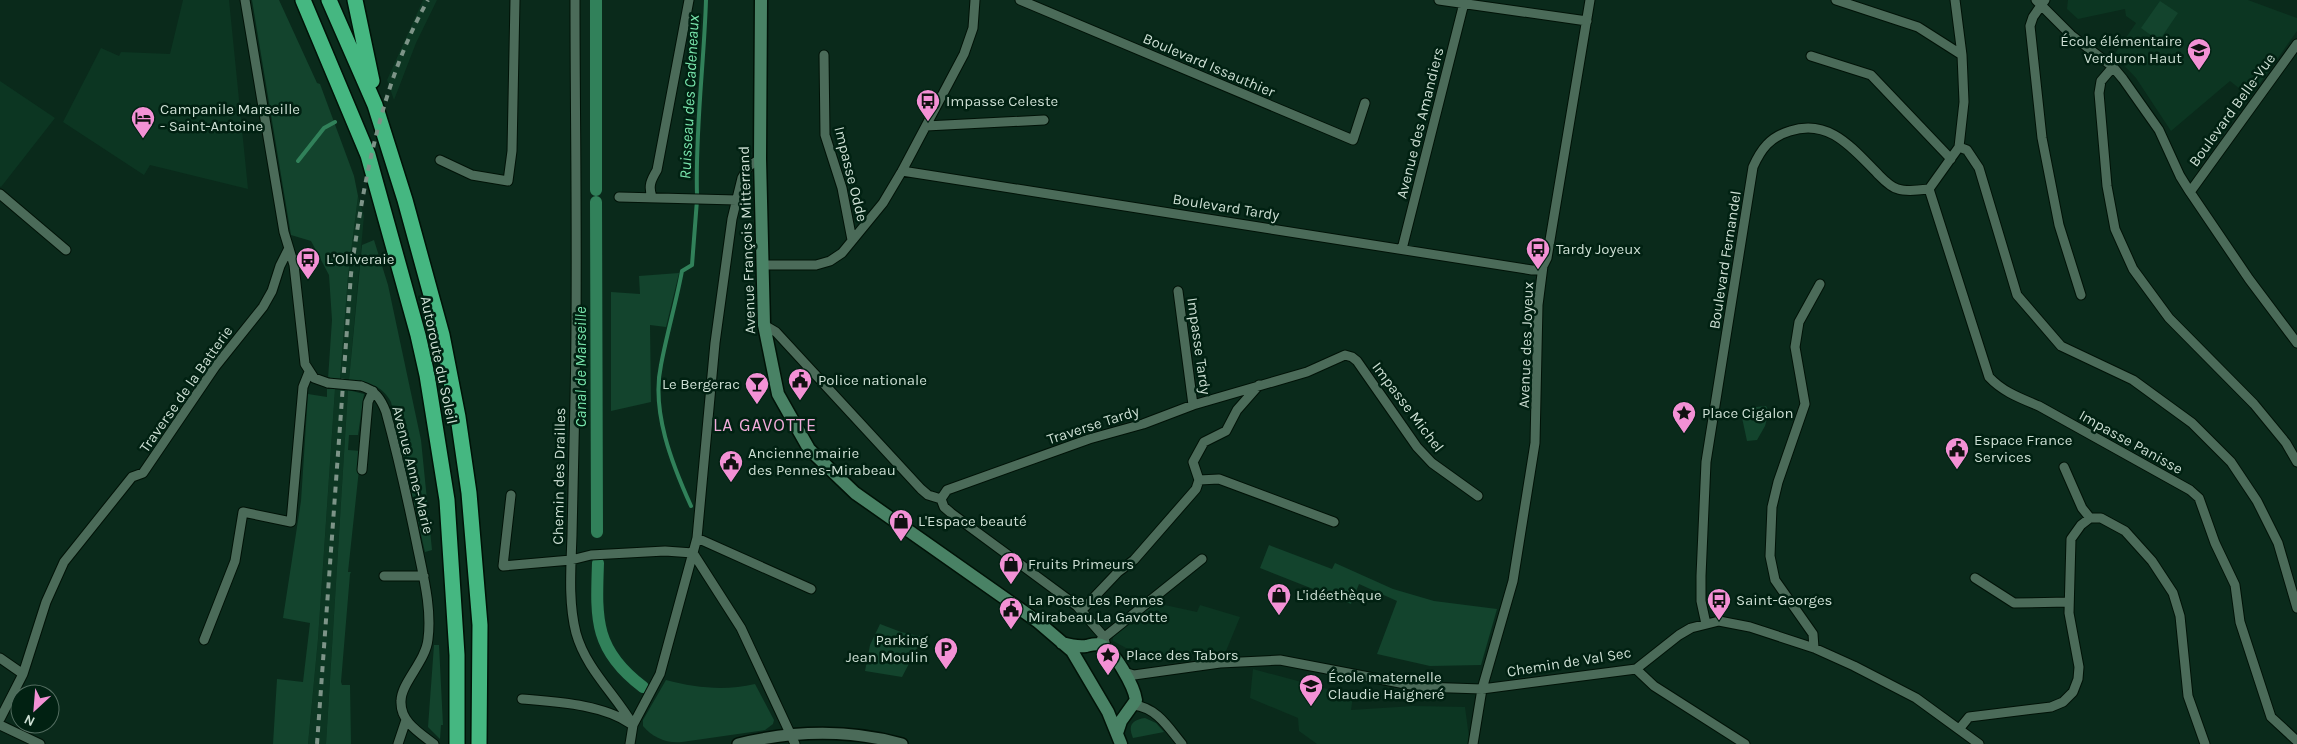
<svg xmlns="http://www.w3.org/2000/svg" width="2297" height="744" font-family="Karla,sans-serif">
  <rect width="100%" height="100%" fill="#0a2a1b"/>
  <path fill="#0c3622" d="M183,0H229L248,189L150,165L144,175L63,122L101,48L119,56L121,52L170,54Z
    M423,0H437L416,43L394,100L387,80Z
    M2068,0H2248L2297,18V31L2250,97L2230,81L2171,131L2136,78L2114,55L2136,23L2126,16L2125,9L2078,19L2067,9Z
    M0,81L55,118L1,187L0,186Z
    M358,196L364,216L349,380L340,379L348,276Z
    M335,389L348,390L326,744H308L318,639Z
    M1151,602L1197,612L1200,605L1240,617L1226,651L1165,657H1153L1151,654L1139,655L1113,641V632Z
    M1253,669L1353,696L1351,710L1413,706L1465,707L1469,737L1468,744H1317L1299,731L1298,718L1250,698Z"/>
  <path fill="#13442d" d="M252,0H279L317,83L320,84L354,176L358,196L348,276L340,379H328L332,320L329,275L311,241L291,235Z
    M2160,1L2178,13L2159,41L2141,28Z
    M374,240L388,285L421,440L432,550L425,552L391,402C381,384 367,382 349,380L362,245Z
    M679,273L666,327L650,325L651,402L611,411V292L640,294L639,276Z
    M327,389H335L318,639L308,744H273L277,679L303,682L310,623L283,618L301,501L308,394L327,397Z
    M348,390L364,394L358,435H349L348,450L361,451L348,572H351L350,574L341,682L342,685H350L351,744H326Z
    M1766,406L1769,411L1765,426L1757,440L1747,441L1741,413L1746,408Z
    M1269,545L1332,569L1335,563L1393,589L1434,601L1497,609L1481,665L1430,666L1377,654L1397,601L1359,584L1351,604L1260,568Z
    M880,624L901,632L923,637L902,677L865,671L870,645Z
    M434,645H439L443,725H441L440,739L428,727Z
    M666,680C696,688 725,691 755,684L774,720L773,724L765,730L682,742C667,744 652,737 643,726V720Z
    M1145,718L1156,723L1164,732L1133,738C1128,726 1131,720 1145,718Z"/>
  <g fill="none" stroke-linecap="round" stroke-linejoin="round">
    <path stroke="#31815a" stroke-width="4" d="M298,161L324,128L335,122
      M697,195C695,130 704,65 706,0
      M691,506C672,464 651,411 661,365C667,333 676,303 682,271L692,265L697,200"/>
    <path stroke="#31815a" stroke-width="12" d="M596,190V0
      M596,202L597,532
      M598,563C596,619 594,650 643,687"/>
    <g stroke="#001207" stroke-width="11">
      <path id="minor" d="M245,0L284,232L294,265L305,364L314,378L328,383
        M575,0C575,133 578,266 575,400C574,445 573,490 572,535C571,567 568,602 576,633C586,669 615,694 633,725
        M1020,0L1353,140L1365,103
        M1439,0L1587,21
        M1836,0L1918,27L1962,55
        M2036,0L2071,35L2113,67L2123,79L2159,130L2180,176L2190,192L2249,279L2297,343
        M2045,0L2033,17L2030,26L2042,138L2059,225L2081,295
        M824,55L825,135L842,188L852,240
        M1811,56L1871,75L1951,159
        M2113,67L2101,81L2099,93L2107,186L2115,229L2133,269L2169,318L2254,404L2286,443L2297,462
        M926,126L1044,120
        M1959,147L1967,150L1979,168L2017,295L2061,346L2133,380L2192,423L2231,462L2257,501L2278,543L2297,608
        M440,160L472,175L508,181L512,151L515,0
        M902,171L1532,270H1538L1543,266
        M1929,189L1989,377C2003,392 2020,398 2039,406L2190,490L2199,498L2215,543L2235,585L2240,622L2271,717L2297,741
        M2190,192L2297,44
        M0,194L66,250
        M619,197L737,200
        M652,197C648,186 651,180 657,170L689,0
        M1402,249L1464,3
        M763,265H816L830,261L842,253L883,203L902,171L964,54L973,28L975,0
        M1178,291L1193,405
        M764,325L776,332L921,489L928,495L941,499
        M361,386C375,390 381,399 386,412C398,456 408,501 417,545C423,575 432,608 428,639C426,661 401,683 401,701C400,722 420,733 434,744
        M2064,467L2082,508L2090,518
        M362,470L368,402L373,391
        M1199,480L1219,479L1334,522
        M511,495L503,566L571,560L591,555L665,551L693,553
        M941,499L947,490L1089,439L1143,424L1193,405L1307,372L1345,355L1352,357L1357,361L1417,447L1432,463L1478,496
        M941,499L944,507L951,513L1077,606L1104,637L1106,648
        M697,538L811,589
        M693,553L741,628L795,744
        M384,576H424
        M1975,578L2014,603L2069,602
        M1082,610L1118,572L1134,560L1196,489L1199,480L1193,462L1204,442L1226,431L1237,410L1259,385
        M1706,624L1701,601V576L1706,462L1753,167C1761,149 1770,137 1790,131C1829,118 1852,148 1877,173C1883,179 1890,187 1898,189C1907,192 1920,190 1929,189L1959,147L1964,102L1962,55L1955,0
        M204,640L235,561L243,512L291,522L303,387L309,372
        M1101,640L1202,559
        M1814,648L1813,634L1775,580L1770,556L1772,507L1778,482L1805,404L1795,347L1799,322L1820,284
        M0,658L23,674
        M1636,669L1654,686L1745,744
        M1124,672L1134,675L1220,663L1280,660L1421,687L1482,689L1636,669L1679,635L1691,628L1719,621L1750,627L1814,648L1854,666L1916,698L1979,744
        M522,699C556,702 602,704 631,724
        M1134,705C1157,708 1168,727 1182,744
        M0,719L23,674L46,602L64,562L132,477L143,473L215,367L263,307L272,291L280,266L288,250
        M0,725L40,744
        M1960,728L1969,717L2051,707L2063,702L2073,692L2078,679L2079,667L2069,613L2071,539L2081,525L2090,518H2101L2125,531L2152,561L2173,593L2180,616L2188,696L2205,744
        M398,744L406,720
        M630,744L633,725L660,674L697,538L715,343L732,219L742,178L749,166L760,159
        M1473,744L1482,689L1513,581L1535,443L1538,305L1543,266L1547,258L1590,0"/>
    </g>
    <g stroke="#001207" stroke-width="14">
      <path id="tertiary" d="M738,744C791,731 848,729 902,744"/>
    </g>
    <g stroke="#001207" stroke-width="15">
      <path id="secondary" d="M761,0L760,159L764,325L778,394L809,449L855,493L1037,621L1072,651L1108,712L1121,744
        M1062,643C1069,645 1078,647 1086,646C1091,645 1095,643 1101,645C1114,650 1134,686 1136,700L1121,721L1117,733"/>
    </g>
    <g stroke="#001207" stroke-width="18">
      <path id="motorway" d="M303,0L368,155L418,335L427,375L447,500L457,655V744
        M329,0L375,105L405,200L442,335L458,417L469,493L480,625L479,744
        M355,0L372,81"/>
    </g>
    <use href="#minor" stroke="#4b6b59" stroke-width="9"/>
    <use href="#tertiary" stroke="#4b6b59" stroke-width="11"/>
    <use href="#secondary" stroke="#498265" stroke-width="12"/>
    <use href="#motorway" stroke="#45b781" stroke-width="15"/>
    <path stroke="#7d9488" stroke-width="4" stroke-dasharray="6 6" stroke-linecap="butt" d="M317,744L351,274C363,182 382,81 428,0"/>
    <g stroke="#001207" stroke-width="11" stroke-linecap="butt">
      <path id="minor-bridge" d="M328,383L361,386"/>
    </g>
    <use href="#minor-bridge" stroke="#4b6b59" stroke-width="9"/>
  </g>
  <defs>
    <g id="school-pin" transform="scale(1.25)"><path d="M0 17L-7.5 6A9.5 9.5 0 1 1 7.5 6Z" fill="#f391d5" stroke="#012112"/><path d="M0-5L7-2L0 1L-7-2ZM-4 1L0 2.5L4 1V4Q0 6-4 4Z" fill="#111"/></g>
    <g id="bus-pin" transform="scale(1.25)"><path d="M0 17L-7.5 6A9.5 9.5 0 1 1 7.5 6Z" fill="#f391d5" stroke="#012112"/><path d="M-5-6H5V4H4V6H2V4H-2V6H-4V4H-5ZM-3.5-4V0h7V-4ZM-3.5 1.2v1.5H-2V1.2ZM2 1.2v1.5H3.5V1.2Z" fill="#111"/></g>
    <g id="hotel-pin" transform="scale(1.25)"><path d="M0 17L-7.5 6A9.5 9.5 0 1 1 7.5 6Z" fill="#f391d5" stroke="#012112"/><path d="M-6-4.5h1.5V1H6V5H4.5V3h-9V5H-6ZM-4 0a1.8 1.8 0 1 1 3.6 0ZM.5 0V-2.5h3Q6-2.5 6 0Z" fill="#111"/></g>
    <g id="civic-pin" transform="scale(1.25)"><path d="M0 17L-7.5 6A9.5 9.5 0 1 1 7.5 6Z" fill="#f391d5" stroke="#012112"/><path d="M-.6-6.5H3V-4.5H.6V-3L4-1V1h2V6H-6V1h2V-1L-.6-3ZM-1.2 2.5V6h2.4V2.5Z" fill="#111"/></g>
    <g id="bar-pin" transform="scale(1.25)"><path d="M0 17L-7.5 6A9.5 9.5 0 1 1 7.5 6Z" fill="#f391d5" stroke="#012112"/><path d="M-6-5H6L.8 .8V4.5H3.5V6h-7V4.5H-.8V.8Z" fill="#111"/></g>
    <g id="sight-pin" transform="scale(1.25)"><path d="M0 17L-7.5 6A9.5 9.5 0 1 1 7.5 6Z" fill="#f391d5" stroke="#012112"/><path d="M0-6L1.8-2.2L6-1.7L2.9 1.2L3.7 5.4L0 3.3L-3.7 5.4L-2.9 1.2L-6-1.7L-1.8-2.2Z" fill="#111"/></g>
    <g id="shop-pin" transform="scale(1.25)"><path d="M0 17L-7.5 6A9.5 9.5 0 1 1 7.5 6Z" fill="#f391d5" stroke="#012112"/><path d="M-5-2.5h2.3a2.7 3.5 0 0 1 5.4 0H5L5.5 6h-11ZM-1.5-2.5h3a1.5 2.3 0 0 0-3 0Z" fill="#111"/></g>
    <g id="parking-pin" transform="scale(1.25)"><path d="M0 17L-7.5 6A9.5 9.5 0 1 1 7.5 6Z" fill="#f391d5" stroke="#012112"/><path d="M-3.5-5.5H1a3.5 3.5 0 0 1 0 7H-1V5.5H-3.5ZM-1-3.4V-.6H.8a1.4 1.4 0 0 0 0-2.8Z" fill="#111"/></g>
  </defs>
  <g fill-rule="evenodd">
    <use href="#school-pin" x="2199" y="50"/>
    <use href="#bus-pin" x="928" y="101"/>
    <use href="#hotel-pin" x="143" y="118"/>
    <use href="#bus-pin" x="1538" y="249"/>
    <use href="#bus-pin" x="308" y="259"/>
    <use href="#civic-pin" x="800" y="380"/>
    <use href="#bar-pin" x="757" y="384"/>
    <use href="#sight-pin" x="1684" y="413"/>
    <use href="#civic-pin" x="1957" y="449"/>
    <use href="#civic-pin" x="731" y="462"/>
    <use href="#shop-pin" x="901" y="521"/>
    <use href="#shop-pin" x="1011" y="564"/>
    <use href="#shop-pin" x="1279" y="595"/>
    <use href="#bus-pin" x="1719" y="600"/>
    <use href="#civic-pin" x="1011" y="609"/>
    <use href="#parking-pin" x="946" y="649"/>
    <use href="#sight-pin" x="1108" y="655"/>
    <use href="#school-pin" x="1311" y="686"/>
  </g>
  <g text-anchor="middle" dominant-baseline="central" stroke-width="5" stroke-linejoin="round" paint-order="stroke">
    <g font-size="15" fill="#cddfd4" stroke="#012112" text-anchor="start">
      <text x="2182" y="41" text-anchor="end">École élémentaire<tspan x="2182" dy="17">Verduron Haut</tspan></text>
      <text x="946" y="101">Impasse Celeste</text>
      <text x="160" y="109">Campanile Marseille<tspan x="160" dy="17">- Saint-Antoine</tspan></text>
      <text x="1556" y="249">Tardy Joyeux</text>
      <text x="326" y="259">L'Oliveraie</text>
      <text x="818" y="380">Police nationale</text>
      <text x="740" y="384" text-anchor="end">Le Bergerac</text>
      <text x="1702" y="413">Place Cigalon</text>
      <text x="1974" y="440">Espace France<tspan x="1974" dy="17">Services</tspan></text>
      <text x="748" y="453">Ancienne mairie<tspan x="748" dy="17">des Pennes-Mirabeau</tspan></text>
      <text x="918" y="521">L'Espace beauté</text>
      <text x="1028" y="564">Fruits Primeurs</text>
      <text x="1296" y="595">L'idéethèque</text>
      <text x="1028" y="600">La Poste Les Pennes<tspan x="1028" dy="17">Mirabeau La Gavotte</tspan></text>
      <text x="1736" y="600">Saint-Georges</text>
      <text x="928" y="640" text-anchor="end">Parking<tspan x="928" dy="17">Jean Moulin</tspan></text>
      <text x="1126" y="655">Place des Tabors</text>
      <text x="1328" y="677">École maternelle<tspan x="1328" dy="17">Claudie Haigneré</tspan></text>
    </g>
    <g font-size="15" fill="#cddfd4" stroke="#012112">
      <text transform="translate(1209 65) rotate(23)">Boulevard Issauthier</text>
      <text transform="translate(2232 110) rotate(-54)">Boulevard Belle-Vue</text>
      <text transform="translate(1420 123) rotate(-76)">Avenue des Amandiers</text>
      <text transform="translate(851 174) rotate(76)">Impasse Odde</text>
      <text transform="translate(1226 207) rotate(9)">Boulevard Tardy</text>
      <text transform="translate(747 240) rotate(-92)">Avenue François Mitterrand</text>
      <text transform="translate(1725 260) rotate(-81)">Boulevard Fernandel</text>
      <text transform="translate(1526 345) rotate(-88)">Avenue des Joyeux</text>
      <text transform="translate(1199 346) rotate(82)">Impasse Tardy</text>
      <text transform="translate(439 360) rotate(78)">Autoroute du Soleil</text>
      <text transform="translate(186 389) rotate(-55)">Traverse de la Batterie</text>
      <text transform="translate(1408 407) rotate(53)">Impasse Michel</text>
      <text transform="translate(1093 425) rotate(-18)">Traverse Tardy</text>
      <text transform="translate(2131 442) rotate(29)">Impasse Panisse</text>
      <text transform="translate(413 470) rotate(76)">Avenue Anne-Marie</text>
      <text transform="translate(559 476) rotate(-89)">Chemin des Drailles</text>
      <text transform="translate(1569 662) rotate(-9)">Chemin de Val Sec</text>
    </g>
    <g font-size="16" font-style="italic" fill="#79e6ad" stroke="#012112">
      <text transform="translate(689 97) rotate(-87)">Ruisseau des Cadeneaux</text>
      <text transform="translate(580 367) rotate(-90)">Canal de Marseille</text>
    </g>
    <g font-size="18" letter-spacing="1" fill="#f1acda" stroke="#012112">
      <text x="765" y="425">LA GAVOTTE</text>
    </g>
  </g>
  <g transform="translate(35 709) rotate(206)"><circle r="24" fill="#012112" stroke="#536d60"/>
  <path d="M0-4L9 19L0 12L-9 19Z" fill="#f391d5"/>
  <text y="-8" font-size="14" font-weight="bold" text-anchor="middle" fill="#cddfd4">N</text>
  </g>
</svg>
